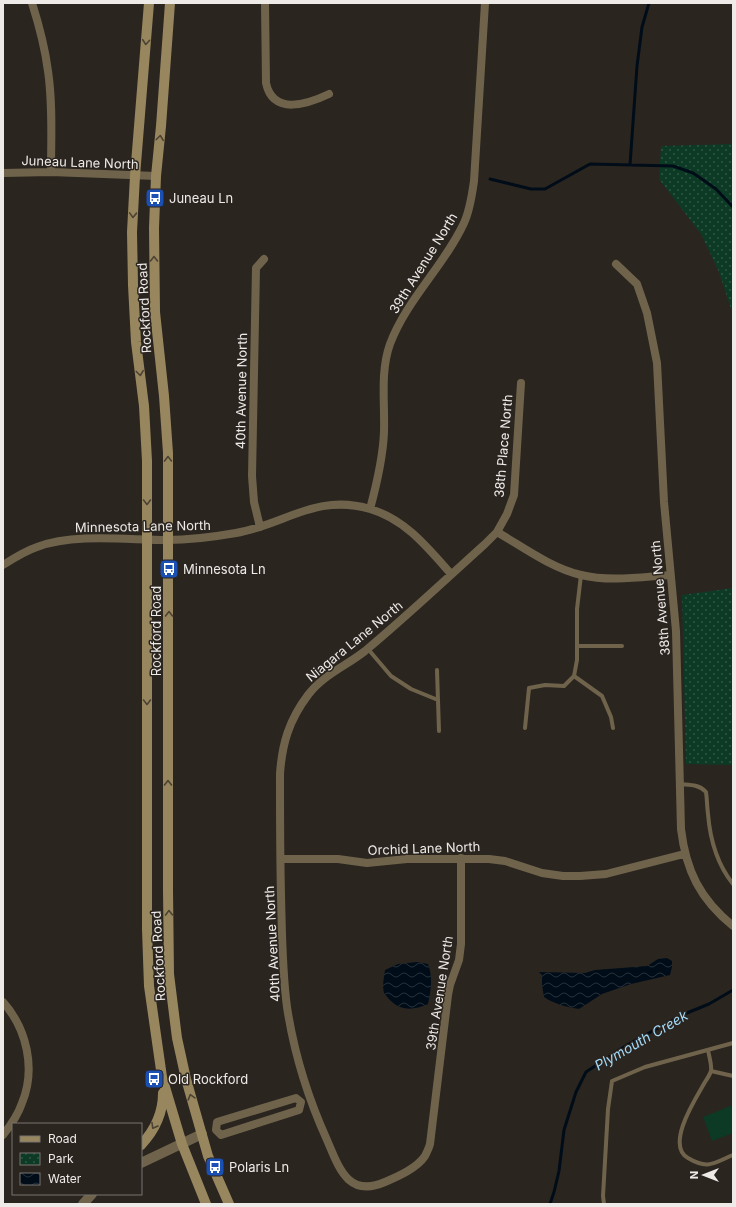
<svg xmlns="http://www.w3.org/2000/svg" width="736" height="1207" font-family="Inter,sans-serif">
  <defs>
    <pattern id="park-dots" width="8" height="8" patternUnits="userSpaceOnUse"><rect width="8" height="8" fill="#0c3a25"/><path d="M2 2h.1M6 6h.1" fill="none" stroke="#305745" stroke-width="1.8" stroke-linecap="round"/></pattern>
    <pattern id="water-waves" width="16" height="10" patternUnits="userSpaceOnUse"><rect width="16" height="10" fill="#000d18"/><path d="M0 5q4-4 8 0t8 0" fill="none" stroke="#26303a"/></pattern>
  </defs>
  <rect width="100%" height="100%" fill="#2b2520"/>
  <path fill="#0c3a25" d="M733,1105V1133L712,1141L703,1117Z"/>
  <path fill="url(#park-dots)" d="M733,144V315L719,272L701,234L659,179L661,146Z
    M733,588V765L686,764L682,595Z"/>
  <path fill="url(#water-waves)" d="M667,958L672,961V967L670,975L631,984L602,994L579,1009C567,1007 554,1004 544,997L542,985V975L539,972L585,973L595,970L647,966L658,959Z
    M417,962L428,964C433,977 431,990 428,1004C413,1011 399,1011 388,998C388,998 384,993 384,993C382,986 384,977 385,970L398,964Z"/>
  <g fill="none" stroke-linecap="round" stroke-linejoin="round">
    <path stroke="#000d18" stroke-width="3" d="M630,165L637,66L642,27L649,3
      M490,179L531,189H545L590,164L673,166L693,173L716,189L733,207
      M550,1204L554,1192L559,1171L564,1130L576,1092L586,1072L627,1045L682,1015L709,1004L733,990"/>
    <path stroke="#6f644b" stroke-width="4" d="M577,646H622
      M368,649L391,676L411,689L438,700
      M437,670L439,731
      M574,676L602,696L611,717L613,728
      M525,728L529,688L545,685L564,686L574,676L577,660V609L581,575
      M680,784C689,785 699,784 706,792C707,799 707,806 708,814C710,839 717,864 733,884
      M708,1050C709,1056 712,1065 711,1071C710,1074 707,1079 705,1082C696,1098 665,1145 688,1158C708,1170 714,1163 733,1155
      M711,1071L733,1076
      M604,1204L603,1196L608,1109L612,1081L645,1067L733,1043"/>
    <path stroke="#6f644b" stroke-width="8" d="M32,3C39,25 45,48 48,71C53,105 51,139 51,172
      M265,3L266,83C273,116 308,104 329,94
      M3,173L51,172L156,176
      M616,264L637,284L647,313L657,363L664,502L676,631L681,829C686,871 700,899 733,926
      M370,509C377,483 383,458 384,432C385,403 380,372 390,344C407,299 444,266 464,223C470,210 472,195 474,181L485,3
      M260,527L254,502L252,476L256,268L264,259
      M497,532C523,547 551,568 581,575C610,582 641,577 670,575
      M3,565C14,558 25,551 37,547C75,533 127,540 167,540C190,540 213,537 236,533C284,525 316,493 370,509C405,519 428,548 451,574
      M461,858V944L459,960L450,985L448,995L430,1144C429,1148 427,1152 425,1156C417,1168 399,1176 385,1182C348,1198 339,1168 327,1140C308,1098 294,1053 287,1007C282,970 282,933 281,895C280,855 280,814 280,774C282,744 289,720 308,695C323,675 346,666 365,651C406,617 445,580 485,544L497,532L507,514L514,495L521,383
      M281,859H338L367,863L407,859H489L505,861L542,873L563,876H580L606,874L684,854
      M3,1002C27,1029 36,1069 22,1103C18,1115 11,1125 3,1135
      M296,1098L301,1102L299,1110L221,1135L216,1130L217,1122Z"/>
    <path stroke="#6f644b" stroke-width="10" d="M141,1163L202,1134
      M83,1204L92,1194"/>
    <path stroke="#98875e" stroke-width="10" d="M149,3L135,176L132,232L133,285L136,342L144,406L147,461V929L149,986L162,1077L182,1144L206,1204
      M170,3L161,126L156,176L154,228L155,312L164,396L168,453V890L169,974L177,1038L186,1079L208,1156L229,1204
      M141,1145C155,1130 163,1114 163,1093"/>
  </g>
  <defs><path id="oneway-chevron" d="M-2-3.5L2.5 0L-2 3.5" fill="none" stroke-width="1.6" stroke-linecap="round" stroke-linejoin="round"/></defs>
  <g stroke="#4c4233">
    <use href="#oneway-chevron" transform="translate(146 42) rotate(95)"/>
    <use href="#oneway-chevron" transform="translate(160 138) rotate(-83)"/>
    <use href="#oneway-chevron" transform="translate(133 215) rotate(92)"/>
    <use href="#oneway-chevron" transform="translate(154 259) rotate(-90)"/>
    <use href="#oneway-chevron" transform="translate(140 373) rotate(83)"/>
    <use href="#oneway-chevron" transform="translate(168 459) rotate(-91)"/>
    <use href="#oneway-chevron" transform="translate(147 502) rotate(90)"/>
    <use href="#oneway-chevron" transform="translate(169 614) rotate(-90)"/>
    <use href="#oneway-chevron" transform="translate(147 702) rotate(90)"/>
    <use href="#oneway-chevron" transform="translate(168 783) rotate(-90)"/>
    <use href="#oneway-chevron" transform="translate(169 913) rotate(-91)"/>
    <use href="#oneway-chevron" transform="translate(191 1097) rotate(-106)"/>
    <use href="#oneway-chevron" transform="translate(154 1126) rotate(120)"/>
  </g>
  <defs>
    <g id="bus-square" transform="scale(1)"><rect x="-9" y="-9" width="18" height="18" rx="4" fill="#1a4fb4" stroke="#2b2520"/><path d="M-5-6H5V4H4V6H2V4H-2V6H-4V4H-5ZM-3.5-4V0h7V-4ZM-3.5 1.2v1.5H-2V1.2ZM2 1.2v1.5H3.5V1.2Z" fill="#fff"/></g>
  </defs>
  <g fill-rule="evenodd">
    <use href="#bus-square" x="155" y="198"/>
    <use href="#bus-square" x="169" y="569"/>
    <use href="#bus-square" x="154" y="1079"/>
    <use href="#bus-square" x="215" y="1167"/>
  </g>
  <g text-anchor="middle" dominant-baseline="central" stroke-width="3" stroke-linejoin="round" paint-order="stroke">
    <g font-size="13" fill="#eeeae7" stroke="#2b2520">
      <text transform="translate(80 162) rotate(2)">Juneau Lane North</text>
      <text transform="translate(423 263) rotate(-58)">39th Avenue North</text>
      <text transform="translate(144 308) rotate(-93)">Rockford Road</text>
      <text transform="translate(241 391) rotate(-89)">40th Avenue North</text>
      <text transform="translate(503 446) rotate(-85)">38th Place North</text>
      <text transform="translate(143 526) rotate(-1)">Minnesota Lane North</text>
      <text transform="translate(660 598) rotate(-95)">38th Avenue North</text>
      <text transform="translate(156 631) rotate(-90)">Rockford Road</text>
      <text transform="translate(354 641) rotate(-39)">Niagara Lane North</text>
      <text transform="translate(424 848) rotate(-2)">Orchid Lane North</text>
      <text transform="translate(272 944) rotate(-93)">40th Avenue North</text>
      <text transform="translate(158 956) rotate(-93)">Rockford Road</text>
      <text transform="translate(439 993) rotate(-81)">39th Avenue North</text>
    </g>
    <g font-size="13" fill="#eeeae7" stroke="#2b2520" text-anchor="start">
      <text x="169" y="198">Juneau Ln</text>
      <text x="183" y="569">Minnesota Ln</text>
      <text x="168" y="1079">Old Rockford</text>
      <text x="229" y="1167">Polaris Ln</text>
    </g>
    <g font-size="14" font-style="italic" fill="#a3daf9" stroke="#2b2520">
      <text transform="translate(641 1040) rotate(-30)">Plymouth Creek</text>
    </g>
  </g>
  <rect width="736" height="1207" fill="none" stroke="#eeeae7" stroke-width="8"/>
  <rect x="12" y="1123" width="130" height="72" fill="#2b2520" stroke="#797470"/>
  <rect x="20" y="1136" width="20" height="6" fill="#98875e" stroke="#797470"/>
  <text x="48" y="1143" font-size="12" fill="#eeeae7">Road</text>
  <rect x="20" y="1153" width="20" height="12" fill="url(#park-dots)" stroke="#797470"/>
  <text x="48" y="1163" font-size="12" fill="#eeeae7">Park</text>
  <rect x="20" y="1173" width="20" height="12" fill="url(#water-waves)" stroke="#797470"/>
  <text x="48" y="1183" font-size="12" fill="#eeeae7">Water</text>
  <g transform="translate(704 1175) rotate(270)" stroke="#2b2520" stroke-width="3" paint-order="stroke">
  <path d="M0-3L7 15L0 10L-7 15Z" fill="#eeeae7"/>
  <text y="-6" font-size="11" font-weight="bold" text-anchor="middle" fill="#eeeae7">N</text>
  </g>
</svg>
